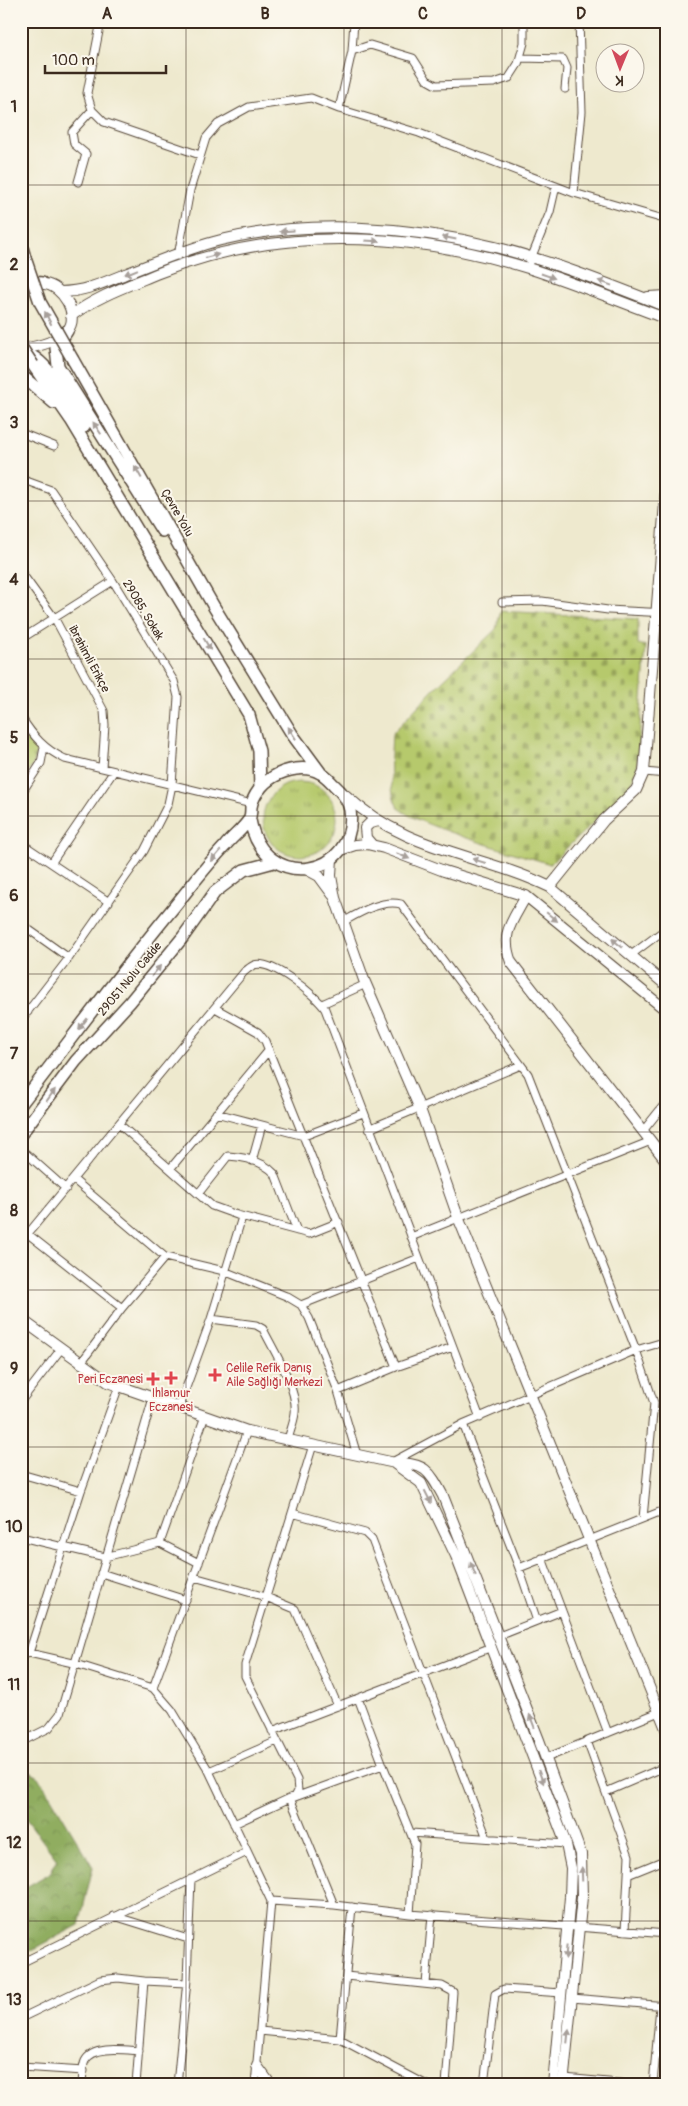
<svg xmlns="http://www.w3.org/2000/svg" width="688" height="2106" font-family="Pangolin,sans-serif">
  <defs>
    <pattern id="grass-tufts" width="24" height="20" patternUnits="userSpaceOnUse" patternTransform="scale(1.25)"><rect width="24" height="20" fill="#b6c96c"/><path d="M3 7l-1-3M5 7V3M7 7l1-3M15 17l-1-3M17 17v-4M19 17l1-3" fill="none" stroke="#95a358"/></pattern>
    <pattern id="forest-crowns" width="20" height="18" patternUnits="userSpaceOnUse" patternTransform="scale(1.25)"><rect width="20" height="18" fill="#90ad60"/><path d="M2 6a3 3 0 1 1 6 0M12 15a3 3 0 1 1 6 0" fill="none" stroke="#778d4f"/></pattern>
    <pattern id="cemetery-stones" width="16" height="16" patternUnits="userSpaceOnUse" patternTransform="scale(1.25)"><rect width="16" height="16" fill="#b6c96c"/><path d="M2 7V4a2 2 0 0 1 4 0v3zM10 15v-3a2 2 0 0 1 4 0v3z" fill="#95a358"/></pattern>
  </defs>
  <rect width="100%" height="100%" fill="#fbf7ec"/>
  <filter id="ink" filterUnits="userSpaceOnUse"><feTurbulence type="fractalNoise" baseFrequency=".02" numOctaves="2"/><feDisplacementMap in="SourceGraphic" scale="10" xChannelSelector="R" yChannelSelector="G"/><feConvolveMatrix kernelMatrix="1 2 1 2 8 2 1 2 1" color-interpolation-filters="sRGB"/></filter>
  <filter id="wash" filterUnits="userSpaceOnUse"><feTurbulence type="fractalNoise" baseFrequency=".0096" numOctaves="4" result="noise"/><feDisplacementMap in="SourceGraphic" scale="20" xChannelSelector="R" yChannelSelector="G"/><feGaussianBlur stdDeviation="1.12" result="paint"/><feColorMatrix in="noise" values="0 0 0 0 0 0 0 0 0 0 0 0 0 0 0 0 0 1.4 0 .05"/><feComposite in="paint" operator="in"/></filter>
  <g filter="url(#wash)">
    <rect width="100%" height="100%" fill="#eee9ce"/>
    <path fill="url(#grass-tufts)" stroke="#787a45" d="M21,726L36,751L34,763L21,783Z
      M263 819a37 37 0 1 1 74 0a37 37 0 1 1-74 0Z"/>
    <path fill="url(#forest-crowns)" stroke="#666c3f" d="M21,1767L39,1777L93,1867L79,1925L21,1956V1890L50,1873L57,1860L21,1812Z"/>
    <path fill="url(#cemetery-stones)" stroke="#787a45" d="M501,611L638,619V644L646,646L637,767L631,786L550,864C526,856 406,823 397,806C388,789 391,754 392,734L433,690L496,629Z"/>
  </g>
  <g filter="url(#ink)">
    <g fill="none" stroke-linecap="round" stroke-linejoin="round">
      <g stroke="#564738" stroke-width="9">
        <path id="street" d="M101,21L87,93L92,110L104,122L200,155
          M352,51L370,45L413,58L427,80L436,85L494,83L509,78L518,64L524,43V21
          M521,58L563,59L567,68L565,89
          M339,109L352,51L354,21
          M78,182L86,154L74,144L72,132L92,110
          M574,193L582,112L579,21
          M178,256L190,190L206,138L218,124L249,107L311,98L339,109L419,133L574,193L667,220
          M530,261L550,212L556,186
          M21,433L54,446
          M21,479L51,490L113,581L174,681L178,697L172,785L168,804L144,851L69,958L21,1020
          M21,572L55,619L104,711L105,725L102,768
          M502,602L542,601L608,610L667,613
          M21,639L113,581
          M21,717C33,736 44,749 65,759L252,804
          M644,772L667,774
          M21,794L41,763L44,747
          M21,843L109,902
          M52,862L114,771
          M343,922C359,913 382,899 401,904L528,1074L636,1350L654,1403L643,1518
          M21,924L69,958
          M631,955L667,928
          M322,1004L366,984
          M21,1007L28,1012
          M215,1008L258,1032L265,1041L396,1367
          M216,1113L304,1136L363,1113
          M119,1124L212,1206L237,1215L309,1234L339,1222
          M369,1129L521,1065
          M643,1131L667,1101
          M21,1149L66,1189
          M252,1161L262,1125
          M170,1169L269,1050
          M74,1180L165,1257L224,1271L286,1296L301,1305L309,1318L338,1391L357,1455
          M198,1194L228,1156C245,1157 264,1162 275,1174L297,1231
          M28,1234L122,1308
          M411,1237L651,1141
          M21,1242L244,972C247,970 251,966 254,965C271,959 316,995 325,1009L480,1418
          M301,1305L419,1258
          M211,1319L256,1325L263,1329C274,1351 298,1389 295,1413C294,1422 290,1431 288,1440
          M21,1334L29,1324
          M80,1364L122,1308L165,1257
          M338,1391L396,1367L453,1347
          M21,1401L61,1349
          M179,1407L211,1319L242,1217
          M463,1424L519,1568L667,1509
          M313,1445L245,1665V1676L297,1780L298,1791L295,1797L290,1798L334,1905
          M392,1462L463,1424L636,1350L667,1341
          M21,1474L81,1491
          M292,1513L365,1533L372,1540L487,1838
          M21,1537L105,1557L160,1543L199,1563
          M160,1543L205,1416
          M542,1558L608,1733
          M519,1568L537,1621
          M101,1573L186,1600
          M194,1577L266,1597L295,1609L338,1706
          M499,1636L562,1611
          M29,1653L81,1491L119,1386
          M21,1656L29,1653L73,1663L153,1688L172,1710L209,1771L271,1901L255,2085
          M153,1688L247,1431
          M358,1698L383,1765L415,1844L410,1914
          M272,1731L492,1647
          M587,1741L629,1856L625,1931
          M21,1742L49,1728L60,1714L153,1398
          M546,1758L659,1712
          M209,1771L277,1741
          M606,1792L667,1766
          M295,1797L383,1765
          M234,1824L290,1798
          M411,1833L566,1844
          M630,1874L667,1859
          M271,1901L334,1905L410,1914L667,1934
          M114,1916L188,1939
          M21,1963L247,1852
          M346,1976L442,1986L453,1992L446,2085
          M144,1981L186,1983
          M426,1984L432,1915
          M572,1998L667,2006
          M21,2018L100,1980L118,1978L144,1981L136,2085
          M260,2031L340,2039L427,2085
          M340,2039L352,1907
          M21,2067L84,2071
          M564,2078L641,2085
          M82,2085C83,2078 82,2067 85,2061C93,2045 125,2050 139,2051
          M177,2085L187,1980L191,1879
          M484,2085L495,1994L504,1989L562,1993
          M653,2085L660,2006"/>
      </g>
      <g stroke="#564738" stroke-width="12">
        <path id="secondary" d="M21,289C28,287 37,283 44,284C62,285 81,316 67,331C57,342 35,347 21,349
          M60,292C84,292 103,283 125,274C157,262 188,248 221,240C308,219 409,226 495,247C554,262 611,285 667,307
          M648,297L667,296
          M71,316C96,297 127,286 156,274C274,226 407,231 528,268C575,283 621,302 667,319
          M344,794C407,853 477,852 550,887L667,986
          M372,845L366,838L365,828L370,823L379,821
          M340,850L355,845L367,844L384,848L444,871L526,896L667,1011
          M332,858L331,876L335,898L364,980L420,1109L458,1217L667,1731
          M306,869L319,876L333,895
          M550,887L604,820L636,790L644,772L667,477
          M526,896C512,922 500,933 511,962L667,1162
          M21,1319L108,1382L247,1431L395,1463C425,1463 429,1470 443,1496L539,1740L581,1854L582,1897L563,2085
          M395,1464L421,1483L456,1556L566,1844L571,1868L570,1897L553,2085
          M257,2066L271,2085"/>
      </g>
      <g stroke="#564738" stroke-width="14">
        <path id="primary" d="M21,244L25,258
          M21,281L42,283
          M67,331L56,348L58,366L162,531
          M21,352C47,355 71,405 84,427
          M73,360L214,607L292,734L320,772
          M33,365L71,420L249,715L259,751L260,789
          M21,375L54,403
          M21,1104C72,1038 121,971 174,907C191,886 207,865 225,846C232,837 242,830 248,821C251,818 251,811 251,807C253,795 263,783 273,777C286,769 306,765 320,773C325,775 330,781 334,785C342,792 348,799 350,810C359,877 264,895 250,820
          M21,1134L76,1061L130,1002L183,937L215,892L244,870L274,862"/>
      </g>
      <use href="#street" stroke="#fff" stroke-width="7"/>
      <use href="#secondary" stroke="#fff" stroke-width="10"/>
      <use href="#primary" stroke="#fff" stroke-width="11"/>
      <g stroke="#564738" stroke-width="14" stroke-linecap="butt">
        <path id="primary-bridge" d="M25,258L40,302L73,360
          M21,347L33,365"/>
      </g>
      <use href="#primary-bridge" stroke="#fff" stroke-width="11"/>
    </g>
    <defs><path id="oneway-solid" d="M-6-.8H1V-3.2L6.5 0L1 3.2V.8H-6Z" transform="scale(1.25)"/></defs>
    <g fill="#a79f9a">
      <use href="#oneway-solid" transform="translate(287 231) rotate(176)"/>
      <use href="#oneway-solid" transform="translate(449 238) rotate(-168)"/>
      <use href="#oneway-solid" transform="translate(372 241) rotate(3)"/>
      <use href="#oneway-solid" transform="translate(212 256) rotate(-15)"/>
      <use href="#oneway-solid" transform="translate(131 272) rotate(158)"/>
      <use href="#oneway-solid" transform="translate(548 276) rotate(19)"/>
      <use href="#oneway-solid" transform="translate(605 283) rotate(-160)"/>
      <use href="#oneway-solid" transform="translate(48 318) rotate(-117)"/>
      <use href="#oneway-solid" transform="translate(97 428) rotate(-124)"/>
      <use href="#oneway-solid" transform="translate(138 472) rotate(-119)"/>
      <use href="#oneway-solid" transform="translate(207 644) rotate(60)"/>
      <use href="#oneway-solid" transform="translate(292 733) rotate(-122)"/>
      <use href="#oneway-solid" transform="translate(216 856) rotate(130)"/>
      <use href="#oneway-solid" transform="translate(403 856) rotate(23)"/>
      <use href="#oneway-solid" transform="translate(479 861) rotate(-163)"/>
      <use href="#oneway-solid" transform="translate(552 917) rotate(39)"/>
      <use href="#oneway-solid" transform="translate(617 943) rotate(-140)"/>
      <use href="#oneway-solid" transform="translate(156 971) rotate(-51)"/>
      <use href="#oneway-solid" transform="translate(83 1024) rotate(128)"/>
      <use href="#oneway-solid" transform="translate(51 1095) rotate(-54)"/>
      <use href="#oneway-solid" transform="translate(428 1497) rotate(63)"/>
      <use href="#oneway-solid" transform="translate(473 1569) rotate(-112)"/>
      <use href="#oneway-solid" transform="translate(532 1721) rotate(-111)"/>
      <use href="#oneway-solid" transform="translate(541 1777) rotate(69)"/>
      <use href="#oneway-solid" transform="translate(582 1874) rotate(-92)"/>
      <use href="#oneway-solid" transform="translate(566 1952) rotate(95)"/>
      <use href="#oneway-solid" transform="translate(568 2036) rotate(-84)"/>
    </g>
  </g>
  <path fill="none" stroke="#3b2a1e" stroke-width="1" stroke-opacity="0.55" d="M186,21V2085M344,21V2085M502,21V2085M21,185H667M21,343H667M21,501H667M21,659H667M21,816H667M21,974H667M21,1132H667M21,1290H667M21,1447H667M21,1605H667M21,1763H667M21,1921H667"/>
  <g fill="#e0444e" stroke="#fbf7ec" stroke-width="2">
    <path d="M212.5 1367.5h5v5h5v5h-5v5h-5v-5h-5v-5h5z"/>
    <path d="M168.5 1370.5h5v5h5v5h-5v5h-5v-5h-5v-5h5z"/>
    <path d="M150.5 1371.5h5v5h5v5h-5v5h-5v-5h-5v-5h5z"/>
  </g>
  <g text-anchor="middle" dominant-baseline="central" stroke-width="4" stroke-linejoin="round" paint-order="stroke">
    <g font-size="12" fill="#3b2a1e" stroke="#fbf7ec">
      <text transform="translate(177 513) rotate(60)">Çevre Yolu</text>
      <text transform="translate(143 610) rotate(59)">29085. Sokak</text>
      <text transform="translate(89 659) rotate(62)">ibrahimli Erikçe</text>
      <text transform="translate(130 979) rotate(-50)">29051 Nolu Cadde</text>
    </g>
    <g font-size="12" fill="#be3a42" stroke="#fbf7ec" text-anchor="start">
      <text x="226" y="1368">Celile Refik Danış<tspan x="226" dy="14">Aile Sağlığı Merkezi</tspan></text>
      <text x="143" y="1379" text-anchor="end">Peri Eczanesi</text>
      <text x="171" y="1393" text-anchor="middle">Ihlamur<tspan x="171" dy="14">Eczanesi</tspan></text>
    </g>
  </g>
  <rect width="688" height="2106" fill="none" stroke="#fbf7ec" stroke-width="55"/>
  <g transform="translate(620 68) rotate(181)"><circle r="24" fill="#fbf7ec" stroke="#aea59a"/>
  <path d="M0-4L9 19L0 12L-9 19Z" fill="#d1495b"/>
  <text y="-8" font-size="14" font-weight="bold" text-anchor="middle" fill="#3b2a1e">K</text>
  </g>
  <path d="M45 65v8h121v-8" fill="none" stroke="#3b2a1e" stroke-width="2.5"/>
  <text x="52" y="65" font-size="15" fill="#3b2a1e" stroke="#fbf7ec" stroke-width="4" paint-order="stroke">100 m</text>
  <rect x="28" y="28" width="632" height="2050" fill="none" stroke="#3b2a1e" stroke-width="2"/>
  <g font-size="16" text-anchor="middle" font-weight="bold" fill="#3b2a1e">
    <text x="107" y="19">A</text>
    <text x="265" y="19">B</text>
    <text x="423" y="19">C</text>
    <text x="581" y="19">D</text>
    <text x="14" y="112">1</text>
    <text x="14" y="270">2</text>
    <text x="14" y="428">3</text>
    <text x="14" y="585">4</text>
    <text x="14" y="743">5</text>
    <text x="14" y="901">6</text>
    <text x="14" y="1059">7</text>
    <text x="14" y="1216">8</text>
    <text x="14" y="1374">9</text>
    <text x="14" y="1532">10</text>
    <text x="14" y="1690">11</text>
    <text x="14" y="1848">12</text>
    <text x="14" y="2005">13</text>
  </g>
</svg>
